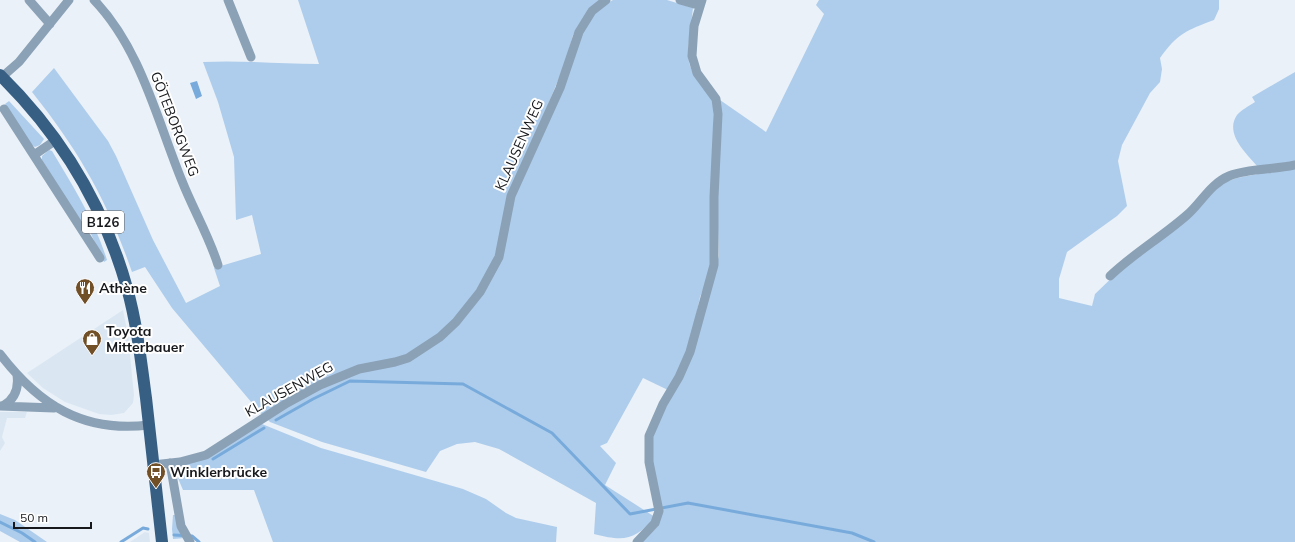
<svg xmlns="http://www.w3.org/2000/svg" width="1295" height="542" font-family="Mulish,sans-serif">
  <rect width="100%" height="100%" fill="#eaf1f8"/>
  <path fill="#dae7f3" d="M123,310L128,335L134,395L133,403L124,413L111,415L99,414L65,402L43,388L27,373Z
    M0,412H27L25,418H7L2,437L5,443L0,451Z
    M145,532L149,533L150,542H130Z"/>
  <path fill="#aecdec" d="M298,0H602L581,21L573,35L564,66L524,162L490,271L463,312L426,344L395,360L365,364L262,415L172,308L145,267L132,272C107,200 79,151 32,92L54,68L108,141L116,156L153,240L186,303L220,286L214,268L261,254L252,215L236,220L234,157L218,102L203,62C242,60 280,64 319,64Z
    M613,0H667L693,8L688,49L689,63L692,71L714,102L710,272L700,297L689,349L668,390L643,378L607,443L600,446L616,463L605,485L655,517C635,540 625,542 594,534L596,503L499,449L475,442L457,444L440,451L426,472L322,442L270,422L267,419L287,406L346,376L406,361L483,294L513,199L587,22L603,5Z
    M819,0H1219V9L1214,20C1187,30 1177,34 1160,58L1162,69L1160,82L1150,93L1122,145L1118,161L1127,206L1117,216L1067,252L1059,279V298L1092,306L1095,294L1121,269L1225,182L1237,178L1295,167V542H642L658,526L651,455L654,429L682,378L719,256L717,199L720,100L766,132L824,14L816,5Z
    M1295,72V163L1258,167C1247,154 1224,134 1237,115C1241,110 1249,106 1255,102L1252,97Z
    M9,101L44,139L40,145L35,147L29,143L5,104Z
    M49,150L52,151C73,186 95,221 107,260L104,262L85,221L79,220L42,160V156Z
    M262,424L321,448L463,489L486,499L506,513L516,518L557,527L556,542H273L254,490H183L174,469V466Z
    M0,514L15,520L47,542H20L0,531Z
    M173,515H176L185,538L173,539L172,529Z"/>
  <path fill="#78abdb" d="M197,81L202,96L196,99L190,83Z"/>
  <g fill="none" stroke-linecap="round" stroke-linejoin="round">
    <path stroke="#78abdb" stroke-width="3" d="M276,420L313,399L350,381L463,384L552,433L630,514L688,503L852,533L874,542
      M213,459L264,428
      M0,522L22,533L35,542
      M174,535L192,536L199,542
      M121,542L143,528L148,529"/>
    <path stroke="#8ba1b6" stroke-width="9" d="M29,0L50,24
      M94,0C141,49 157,120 182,181C193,209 209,236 218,265
      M228,0L251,57
      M680,0L694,4L700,2
      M2,77L19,62L69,0
      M4,109L100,258
      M34,155L56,140
      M1110,276C1134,253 1162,237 1187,215C1201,203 1210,184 1229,176C1249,168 1274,170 1295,165
      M0,354C39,405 83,433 149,425
      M0,406L54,408
      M3,406C15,399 19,389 17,375
      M170,463L181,526L190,542
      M153,465L180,462L206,455L287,403L320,385L359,369L395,362L408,358L440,337L456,322L480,292L499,257L511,196L560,88L579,32L592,11L606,0
      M637,542L655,523L659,511L649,462V436L663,404L679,377L690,352L714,265V197L718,114L716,99L697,73L692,56L694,26L702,0"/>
    <path stroke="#375f84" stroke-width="12" d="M0,75C60,134 104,206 127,288C137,324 141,361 146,398C151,446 157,494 162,542"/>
  </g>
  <defs>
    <g id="restaurant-pin" transform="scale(1)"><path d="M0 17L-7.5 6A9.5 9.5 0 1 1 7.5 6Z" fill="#714f27" stroke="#fff"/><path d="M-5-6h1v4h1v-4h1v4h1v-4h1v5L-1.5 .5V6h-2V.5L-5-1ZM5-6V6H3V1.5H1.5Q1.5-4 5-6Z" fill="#fff"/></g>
    <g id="shop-pin" transform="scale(1)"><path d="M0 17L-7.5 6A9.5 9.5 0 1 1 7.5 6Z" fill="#714f27" stroke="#fff"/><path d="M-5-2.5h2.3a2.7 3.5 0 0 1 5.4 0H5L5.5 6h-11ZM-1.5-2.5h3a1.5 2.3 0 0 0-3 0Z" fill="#fff"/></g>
    <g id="bus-pin" transform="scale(1)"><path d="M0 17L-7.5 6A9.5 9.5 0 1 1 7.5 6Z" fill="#714f27" stroke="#fff"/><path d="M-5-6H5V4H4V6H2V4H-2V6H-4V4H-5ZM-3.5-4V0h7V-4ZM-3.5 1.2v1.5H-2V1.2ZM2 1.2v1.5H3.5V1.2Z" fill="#fff"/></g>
  </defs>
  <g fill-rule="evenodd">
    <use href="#restaurant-pin" x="85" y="288"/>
    <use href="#shop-pin" x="92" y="339"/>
    <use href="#bus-pin" x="156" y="472"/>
  </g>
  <g text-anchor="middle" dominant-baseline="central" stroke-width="4" stroke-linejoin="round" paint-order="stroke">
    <rect fill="#fff" stroke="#5c5d5f" stroke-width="1" x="82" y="211" width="42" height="22" rx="3"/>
    <g font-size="13" font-weight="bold" fill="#16181b">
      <text x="103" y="222">B126</text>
    </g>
    <g font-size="14" fill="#16181b" stroke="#fff">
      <text transform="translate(175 124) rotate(69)">GÖTEBORGWEG</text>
      <text transform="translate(519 145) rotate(-66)">KLAUSENWEG</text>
      <text transform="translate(289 389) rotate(-29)">KLAUSENWEG</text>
    </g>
    <g font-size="14" font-weight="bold" fill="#16181b" stroke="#fff" text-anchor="start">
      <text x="99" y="288">Athène</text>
      <text x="106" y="331">Toyota<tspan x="106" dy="16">Mitterbauer</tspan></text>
      <text x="170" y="472">Winklerbrücke</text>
    </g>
  </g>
  <path d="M14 522v6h77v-6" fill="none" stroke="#16181b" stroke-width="2"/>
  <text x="20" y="522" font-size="12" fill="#16181b" stroke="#ffffff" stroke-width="3" paint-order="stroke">50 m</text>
</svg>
